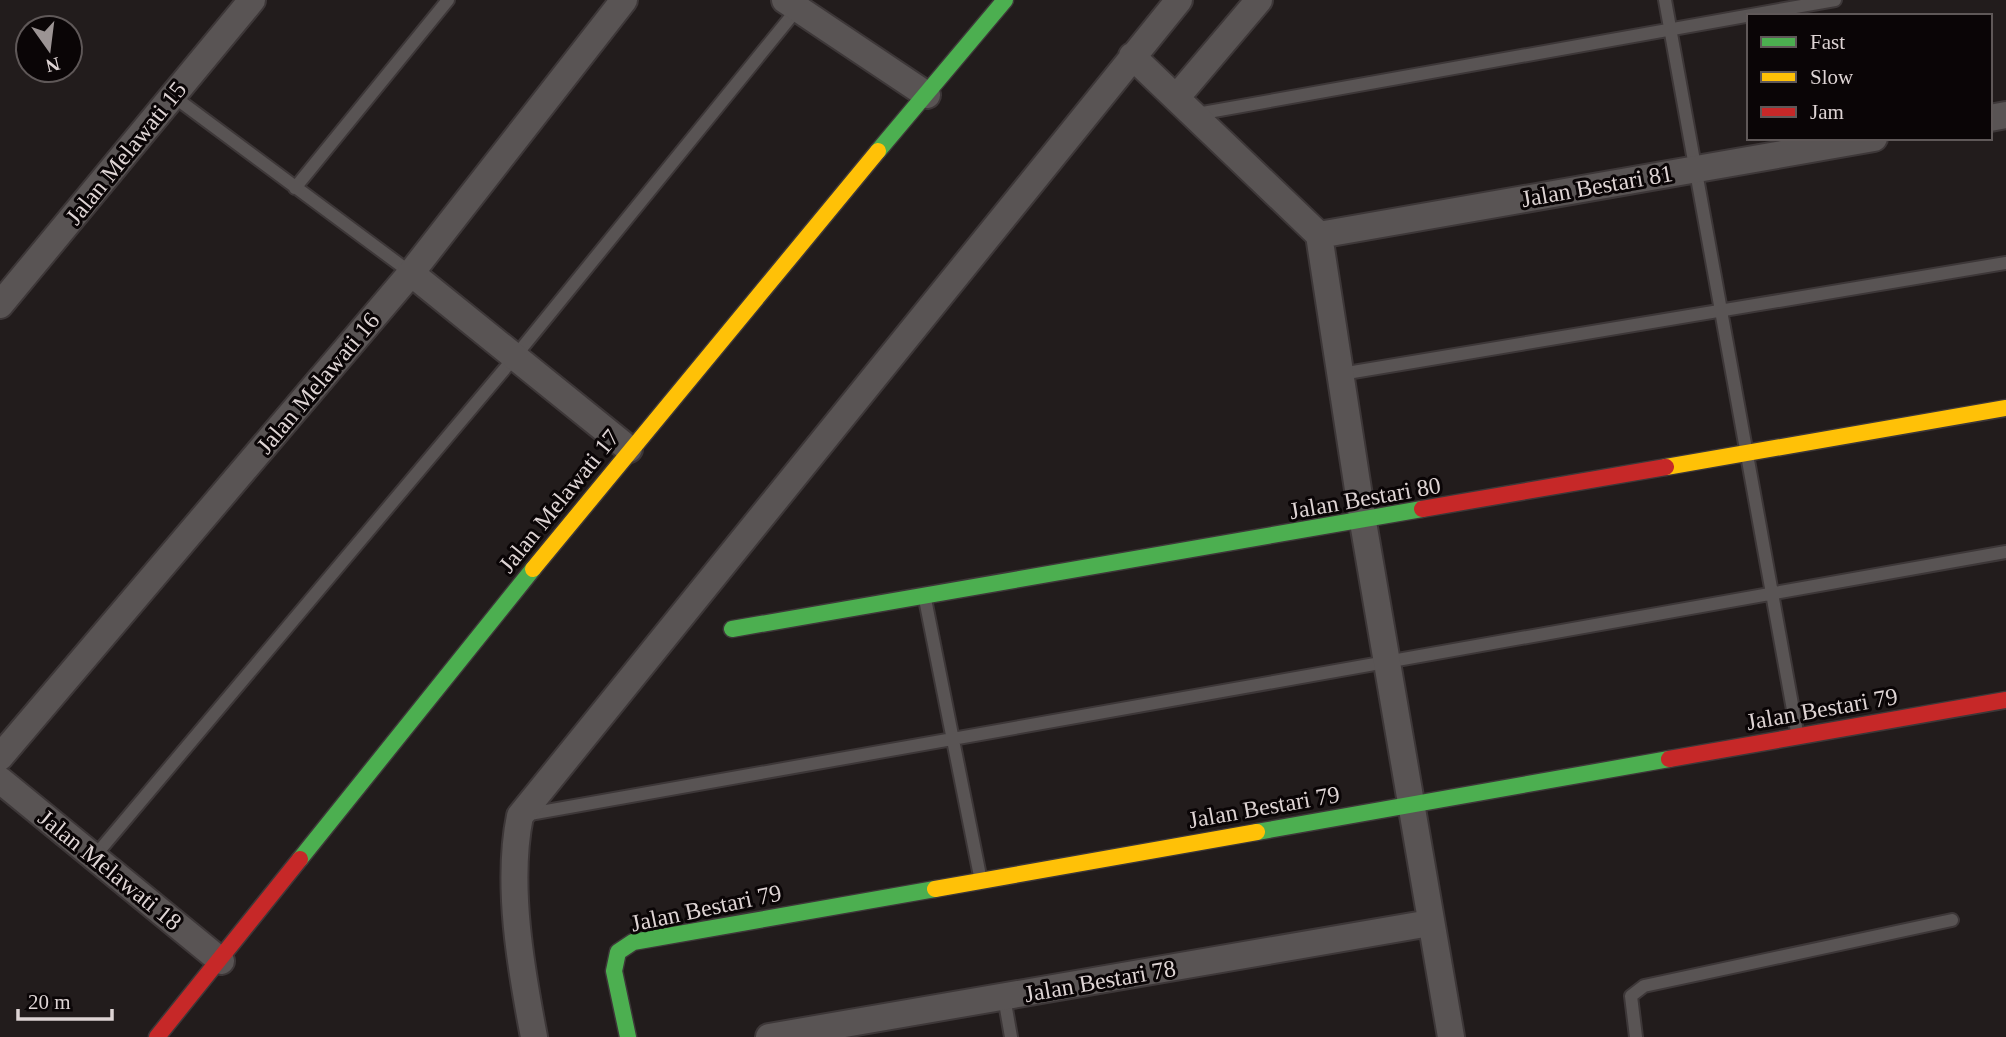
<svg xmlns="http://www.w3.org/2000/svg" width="2006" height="1037" font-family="'Times New Roman',serif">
  <rect width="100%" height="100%" fill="#221c1c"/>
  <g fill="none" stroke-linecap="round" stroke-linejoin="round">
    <g stroke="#3d3738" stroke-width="16">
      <path id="lane" d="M1665,0L1797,732
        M173,96L411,273
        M1197,114L1835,0
        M295,188L448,0
        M1341,374L2006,263
        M925,599L980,876
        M524,815L2006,552
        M94,857L513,359L798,8
        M1004,997L1011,1037
        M1636,1037L1631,996L1644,986L1952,920"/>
    </g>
    <g stroke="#3d3738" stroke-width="30">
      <path id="street" d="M785,0L927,95
        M1132,56L1319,235L1363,522L1451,1037
        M1176,98L1259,0
        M1990,118L2006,115
        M1319,235L1874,138
        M411,273L629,449
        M0,305L252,0
        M0,757L411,273L624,0
        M0,780L221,961
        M534,1037C521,969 506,884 520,816L1179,0
        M769,1037L1430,923"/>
    </g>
    <g stroke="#3d3738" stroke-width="19">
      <path id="fast" d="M878,151L1005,0
        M732,629L1422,509
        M1257,832L1669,759
        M300,859L533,569
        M628,1037L614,971L618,952L633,942L935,889"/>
    </g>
    <g stroke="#3d3738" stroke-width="19">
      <path id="slow" d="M1666,467L2006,408
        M533,569L878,151
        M935,889L1257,832"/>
    </g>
    <g stroke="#3d3738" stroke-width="19">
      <path id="jam" d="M1422,509L1666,467
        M1669,759L2006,700
        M157,1037L300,859"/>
    </g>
    <use href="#lane" stroke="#595454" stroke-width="12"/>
    <use href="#street" stroke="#595454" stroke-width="26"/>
    <use href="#fast" stroke="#4caf50" stroke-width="16"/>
    <use href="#slow" stroke="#ffc107" stroke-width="16"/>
    <use href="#jam" stroke="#c62828" stroke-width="16"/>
  </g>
  <g text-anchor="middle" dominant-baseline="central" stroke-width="6" stroke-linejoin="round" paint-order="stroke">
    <g font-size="24" fill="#ded4d4" stroke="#0a0506">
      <text transform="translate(126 153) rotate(-51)">Jalan Melawati 15</text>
      <text transform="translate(1597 186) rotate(-10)">Jalan Bestari 81</text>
      <text transform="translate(318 383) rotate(-50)">Jalan Melawati 16</text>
      <text transform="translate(1365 498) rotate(-10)">Jalan Bestari 80</text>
      <text transform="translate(559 501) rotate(-51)">Jalan Melawati 17</text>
      <text transform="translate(1822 709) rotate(-10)">Jalan Bestari 79</text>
      <text transform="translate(1264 807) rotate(-10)">Jalan Bestari 79</text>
      <text transform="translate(110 870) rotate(39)">Jalan Melawati 18</text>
      <text transform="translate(706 908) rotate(-12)">Jalan Bestari 79</text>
      <text transform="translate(1100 981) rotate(-10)">Jalan Bestari 78</text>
    </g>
  </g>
  <rect x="1747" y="14" width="245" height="126" fill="#0a0506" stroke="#5f5858" stroke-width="2"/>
  <rect x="1761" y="37" width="35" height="10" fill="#4caf50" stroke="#5f5858" stroke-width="2"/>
  <text x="1810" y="49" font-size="21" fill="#ded4d4">Fast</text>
  <rect x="1761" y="72" width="35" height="10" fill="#ffc107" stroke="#5f5858" stroke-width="2"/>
  <text x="1810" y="84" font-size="21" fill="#ded4d4">Slow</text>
  <rect x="1761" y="107" width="35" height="10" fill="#c62828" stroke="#5f5858" stroke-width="2"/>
  <text x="1810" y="119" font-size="21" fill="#ded4d4">Jam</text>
  <g transform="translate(49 49) rotate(166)"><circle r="33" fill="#0a0506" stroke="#5f5858" stroke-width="2"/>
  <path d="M0-5L12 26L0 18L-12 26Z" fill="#9c9494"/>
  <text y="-10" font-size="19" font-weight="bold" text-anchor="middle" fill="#ded4d4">N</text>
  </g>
  <path d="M18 1009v10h94v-10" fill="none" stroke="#ded4d4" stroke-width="3.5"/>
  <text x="28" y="1009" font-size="21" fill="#ded4d4" stroke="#0a0506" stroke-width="5" paint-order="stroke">20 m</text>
</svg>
